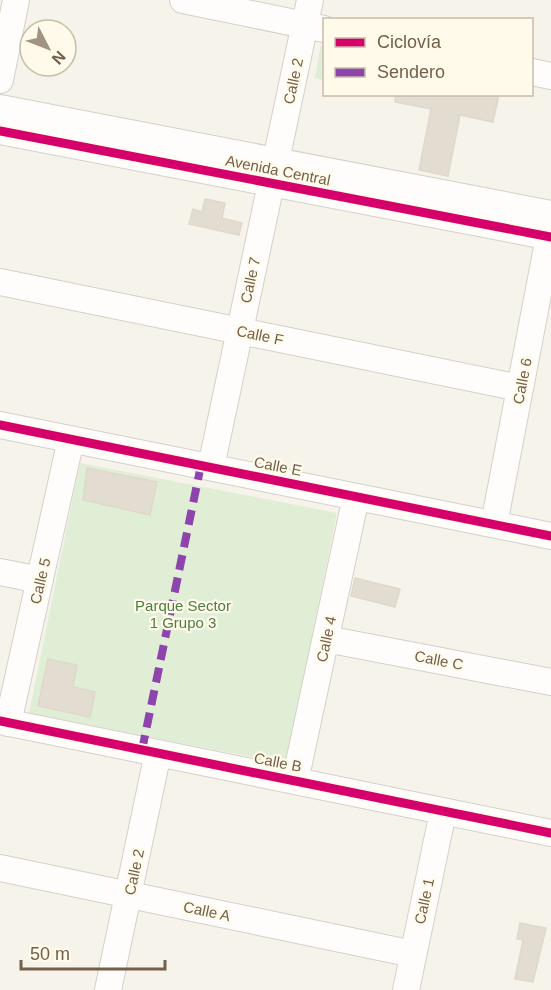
<svg xmlns="http://www.w3.org/2000/svg" width="551" height="990" font-family="Arial,sans-serif">
  <rect width="100%" height="100%" fill="#f6f3ea"/>
  <path fill="#dfeed4" d="M321,45L324,46V80L315,78Z
    M80,463L337,513L286,764L29,713Z"/>
  <path fill="#e2dcd1" stroke="#dfd8cc" stroke-width="1.5" d="M396,94H499L493,122L460,115L448,176L419,170L431,109L395,102Z
    M205,199L225,203L222,218L242,223L239,235L189,224L193,209L202,212Z
    M87,468L157,482L150,515L83,500Z
    M355,578L400,589L395,607L351,596Z
    M48,659L77,665L73,687L95,692L90,717L38,706Z
    M520,923L546,928L533,982L515,979L523,940L517,939Z"/>
  <g fill="none" stroke-linecap="round" stroke-linejoin="round">
    <g stroke="#d5d0c8" stroke-width="28">
      <path id="minor" d="M183,0L324,29
        M532,72L551,76
        M0,80L16,0
        M0,108L551,214
        M0,131L551,237
        M0,282L520,388
        M0,425L551,536
        M211,467L310,0
        M494,524L549,237
        M0,572L40,580
        M326,639L551,682
        M0,721L551,833
        M8,723L71,439
        M295,781L356,497
        M0,868L413,954
        M108,990L158,753
        M406,990L443,812"/>
    </g>
    <use href="#minor" stroke="#fefdfc" stroke-width="26"/>
    <path stroke="#8e44ad" stroke-width="8" stroke-dasharray="15 8" stroke-linecap="butt" d="M142,750L201,465"/>
    <g stroke="#fffaea" stroke-width="13">
      <path id="cycleway" d="M0,131L551,237
        M0,425L551,536
        M0,721L551,833"/>
    </g>
    <use href="#cycleway" stroke="#d6006c" stroke-width="9"/>
  </g>
  <g text-anchor="middle" dominant-baseline="central" stroke-width="4.5" stroke-linejoin="round" paint-order="stroke">
    <g font-size="15" fill="#745f4a" stroke="#fffaea">
      <text transform="translate(293 81) rotate(-78)">Calle 2</text>
      <text transform="translate(278 170) rotate(11)">Avenida Central</text>
      <text transform="translate(250 280) rotate(-78)">Calle 7</text>
      <text transform="translate(260 335) rotate(12)">Calle F</text>
      <text transform="translate(522 381) rotate(-79)">Calle 6</text>
      <text transform="translate(278 466) rotate(11)">Calle E</text>
      <text transform="translate(40 581) rotate(-77)">Calle 5</text>
      <text transform="translate(326 639) rotate(-78)">Calle 4</text>
      <text transform="translate(439 660) rotate(11)">Calle C</text>
      <text transform="translate(278 762) rotate(11)">Calle B</text>
      <text transform="translate(134 872) rotate(-78)">Calle 2</text>
      <text transform="translate(424 901) rotate(-78)">Calle 1</text>
      <text transform="translate(207 911) rotate(12)">Calle A</text>
    </g>
    <g font-size="15" fill="#4d7f44" stroke="#fffaea">
      <text x="183" y="605">Parque Sector<tspan x="183" dy="17">1 Grupo 3</tspan></text>
    </g>
  </g>
  <rect x="323" y="18" width="210" height="78" fill="#fffaea" stroke="#c7bcaa" stroke-width="1.5"/>
  <rect x="335" y="38" width="30" height="9" fill="#d6006c" stroke="#c7bcaa" stroke-width="1.5"/>
  <text x="377" y="48" font-size="18" fill="#745f4a">Ciclovía</text>
  <rect x="335" y="68" width="30" height="9" fill="#8e44ad" stroke="#c7bcaa" stroke-width="1.5"/>
  <text x="377" y="78" font-size="18" fill="#745f4a">Sendero</text>
  <g transform="translate(48 48) rotate(132)"><circle r="28" fill="#fffaea" stroke="#c7bcaa" stroke-width="1.5"/>
  <path d="M0-4.5L10 22L0 15L-10 22Z" fill="#a29382"/>
  <text y="-9" font-size="16" font-weight="bold" text-anchor="middle" fill="#745f4a">N</text>
  </g>
  <path d="M21 960v9h144v-9" fill="none" stroke="#745f4a" stroke-width="3"/>
  <text x="30" y="960" font-size="18" fill="#745f4a" stroke="#fffaea" stroke-width="4.5" paint-order="stroke">50 m</text>
</svg>
